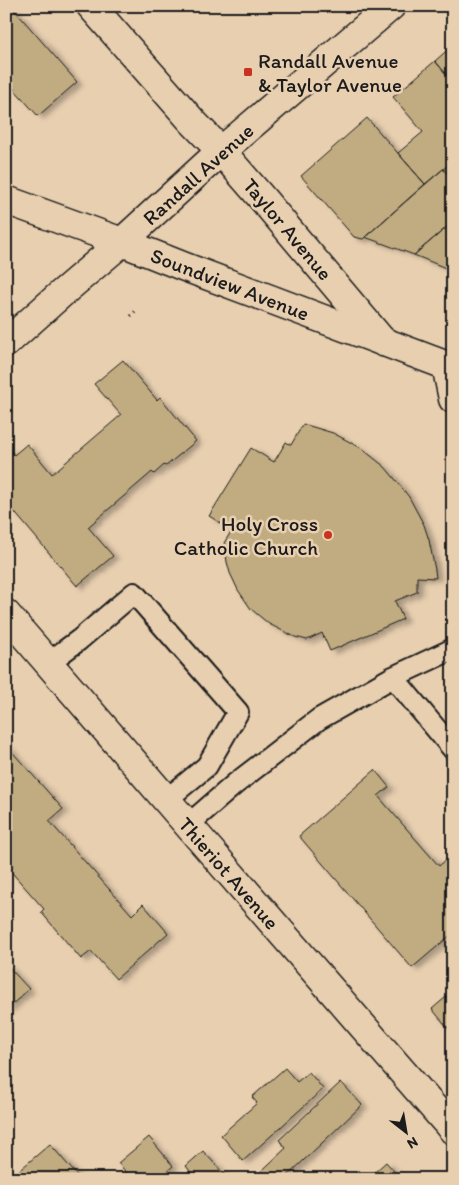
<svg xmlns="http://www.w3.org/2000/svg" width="459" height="1185" font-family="Itim,sans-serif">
  <defs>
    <filter id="shadow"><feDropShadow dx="5.5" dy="3" stdDeviation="2.5" flood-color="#0004"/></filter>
  </defs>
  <rect width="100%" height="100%" fill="#e8cfb0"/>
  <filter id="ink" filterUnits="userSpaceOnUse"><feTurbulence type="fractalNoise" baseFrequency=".02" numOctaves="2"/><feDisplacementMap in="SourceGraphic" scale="10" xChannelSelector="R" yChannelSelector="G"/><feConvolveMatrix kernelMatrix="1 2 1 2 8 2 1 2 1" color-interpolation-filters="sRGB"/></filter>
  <g filter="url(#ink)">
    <path fill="#c1ac81" stroke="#1c1c1c" filter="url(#shadow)" d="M6,6H11L77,82L38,116L6,80Z
      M453,45V82L435,61Z
      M435,61L453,82V161L425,184L398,153L423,132L393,97Z
      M367,118L425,184L363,239L354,237L301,176Z
      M443,169L453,180V222L414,255L365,237Z
      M453,222V271L414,255Z
      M123,360L157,400L160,397L196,441L166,466L164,465L154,474L152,472L88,527L113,556L77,586L6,502V449H9L14,455L27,444L52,474L121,415L94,384Z
      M303,424L333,433L361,448L385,467L395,479L409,497L424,525L429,540L435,570L436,578L417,577V592L395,601L403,619L330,651L322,633L307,640L295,637L269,624L251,609L238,590L230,573L227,562L224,543L232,530L209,516L251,448L274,462L286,442L291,445Z
      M6,745L63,809L49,821L132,915L143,904L168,933L116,979L91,951L81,959L41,912L44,909L6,866Z
      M375,770L389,787L378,796L439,866L450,856L453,860V933L412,968L299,836Z
      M6,964L29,989L6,1010Z
      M453,991V1034L432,1009Z
      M285,1068L297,1082L309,1072L323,1089L243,1161L221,1135L257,1103L252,1097Z
      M341,1082L362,1105L284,1179H253L286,1148L279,1140Z
      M149,1137L173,1166L158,1179H132L118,1163Z
      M50,1144L80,1179H9L29,1162Z
      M203,1151L224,1174L219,1179H196L186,1166Z
      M386,1162L401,1179H367Z"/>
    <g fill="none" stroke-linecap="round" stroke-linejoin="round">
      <g stroke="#1c1c1c" stroke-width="24">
        <path id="lane" d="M48,663L79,640L134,593L238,712L207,766L166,800
          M393,677L453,749
          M188,825L235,784L319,719L393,677L453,649"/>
      </g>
      <g stroke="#1c1c1c" stroke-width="31">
        <path id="street" d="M91,6L192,121L221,151L261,197L383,342
          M446,365L453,399
          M6,614L188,825L453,1130"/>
      </g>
      <g stroke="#1c1c1c" stroke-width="31">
        <path id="secondary" d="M6,200L122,242L185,267L453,368
          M6,343L61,294L122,242L221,151L391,6"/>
      </g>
      <path stroke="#1c1c1c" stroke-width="3" stroke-dasharray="1 4" stroke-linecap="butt" d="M131,316L137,309"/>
      <use href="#lane" stroke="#e8cfb0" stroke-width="20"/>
      <use href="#street" stroke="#e8cfb0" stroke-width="28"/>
      <use href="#secondary" stroke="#e8cfb0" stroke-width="28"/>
    </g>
  </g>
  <g fill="#c8321e" stroke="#e8cfb0" stroke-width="2">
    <rect x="243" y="67" width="10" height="10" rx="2.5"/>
    <circle cx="328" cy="535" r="5"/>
  </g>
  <g text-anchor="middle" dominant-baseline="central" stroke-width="5" stroke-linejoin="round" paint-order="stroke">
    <g font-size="21" fill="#1c1c1c" stroke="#e8cfb0" text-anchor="start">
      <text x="258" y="60">Randall Avenue<tspan x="258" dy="24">&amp; Taylor Avenue</tspan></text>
      <text x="318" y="523" text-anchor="end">Holy Cross<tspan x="318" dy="24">Catholic Church</tspan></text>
    </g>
    <g font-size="21" fill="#1c1c1c" stroke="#e8cfb0">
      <text transform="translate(198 174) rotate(-42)">Randall Avenue</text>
      <text transform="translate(288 229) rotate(50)">Taylor Avenue</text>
      <text transform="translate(230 284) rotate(21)">Soundview Avenue</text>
      <text transform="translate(229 873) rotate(49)">Thieriot Avenue</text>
    </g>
  </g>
  <rect width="459" height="1185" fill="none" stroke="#e8cfb0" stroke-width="25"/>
  <rect x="12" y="12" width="434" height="1160" fill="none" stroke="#1c1c1c" stroke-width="2" filter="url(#ink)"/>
  <g transform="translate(406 1132) rotate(149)" stroke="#e8cfb0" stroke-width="4" paint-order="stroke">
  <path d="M0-4L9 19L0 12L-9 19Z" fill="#1c1c1c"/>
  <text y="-8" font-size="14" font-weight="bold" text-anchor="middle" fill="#1c1c1c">N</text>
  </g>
</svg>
